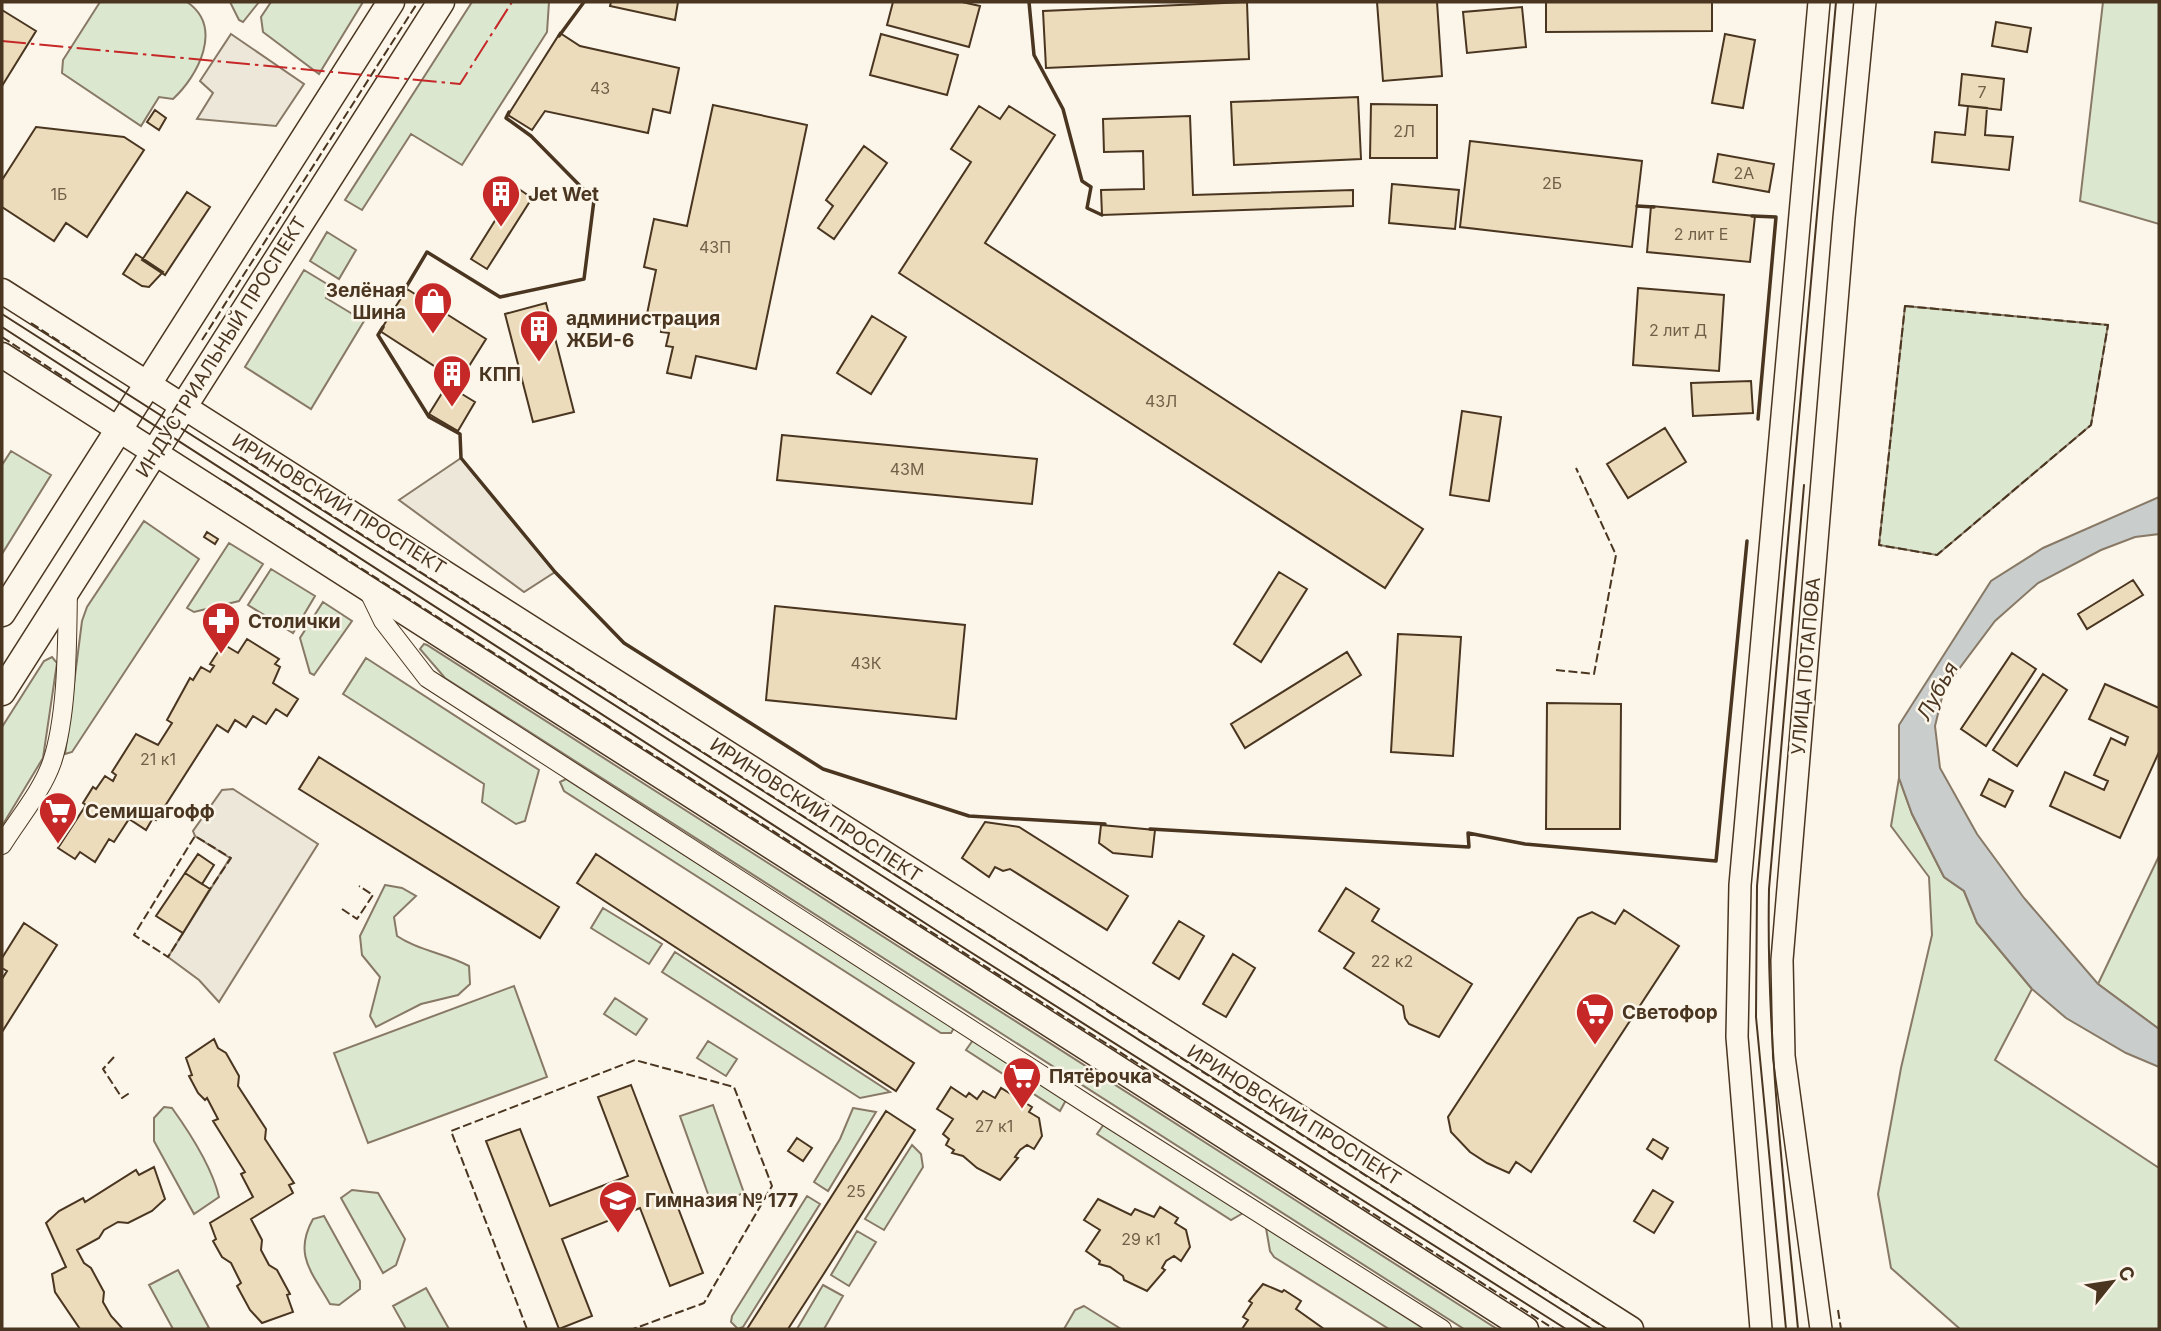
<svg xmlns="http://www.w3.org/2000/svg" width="2161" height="1331" font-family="Inter,sans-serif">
  <rect width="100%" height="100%" fill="#fbf6e9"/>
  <path fill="#dce7d0" stroke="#887966" stroke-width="2" d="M100,2H187C224,27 198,76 173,99L159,97L141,126L62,73L63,60Z
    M230,2H259L243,22L239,20Z
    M271,2H363L319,74L263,32L261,17Z
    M472,2H549L547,32L462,165L411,134L362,210L345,200Z
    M2103,2H2159V224L2080,201Z
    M327,232L356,250L339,279L310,261Z
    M304,270L332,287L326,298L364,321L311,409L245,367Z
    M1905,306L2108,325L2091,425L1937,555L1879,545Z
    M11,451L51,475L2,554V465Z
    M144,521L199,559L72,752L65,754L82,621L87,607Z
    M229,543L263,564L239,601L194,612L187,608Z
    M271,569L315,596L293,633L248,605Z
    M323,602L352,621L314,675L310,673L300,638Z
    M424,644L427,645L1497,1329H1464L445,678L420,649Z
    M52,657L57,663L43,758L2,826V727L44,661Z
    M366,658L539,770L525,821L516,824L482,802L484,784L343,694Z
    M1899,778L1912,814L1944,877L1964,891L1977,923L2032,989L1995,1060L2159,1168V1329H1960L1891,1268L1878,1194L1901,1068L1932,935L1929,877L1891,826Z
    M566,779L954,1028L951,1033H941L564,791L560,782Z
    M2159,856V1029L2098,984Z
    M385,885L402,888L416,896L394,917L397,936C419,951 445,953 469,966L470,984L458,995L421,1004L376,1027L370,1016L380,977L362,955L360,936Z
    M603,908L662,944L649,964L591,928Z
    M675,952L890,1092L860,1098L662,972Z
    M514,986L547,1077L368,1143L334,1053Z
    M615,998L647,1019L636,1035L604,1014Z
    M973,1040L1066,1100L1060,1111L966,1050Z
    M708,1041L737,1059L726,1076L697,1058Z
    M713,1105L744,1193L712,1205L680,1116Z
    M164,1107L172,1108C190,1133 212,1167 219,1197L194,1214L154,1141V1118Z
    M853,1108L876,1112L828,1191L814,1182L840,1139Z
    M1104,1124L1243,1213L1231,1220L1097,1134Z
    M912,1145L921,1154L923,1167L884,1230L865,1219Z
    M352,1190L378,1193L405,1239L396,1265L383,1273L341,1198Z
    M807,1196L820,1204L743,1327L738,1329L731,1322L732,1316Z
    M324,1216L360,1281V1289L339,1305L330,1304C312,1272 293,1255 313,1219Z
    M1266,1228L1424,1329H1389L1274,1257L1270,1251Z
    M857,1231L876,1242L849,1286L831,1275Z
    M178,1270L209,1328L206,1329H173L149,1285Z
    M823,1285L843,1296L824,1329H797Z
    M426,1288L449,1329H406L393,1306Z
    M1084,1306L1121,1329H1064L1075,1310Z"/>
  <path fill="#ede7d9" stroke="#887966" stroke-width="2" d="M231,34L304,84L276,126L197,119L213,93L200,81Z
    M461,458L555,572L524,592L399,500Z
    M233,789L318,844L219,1002L199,980L168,957L230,858L195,836L193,831L222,790Z"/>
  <path fill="#c9cecd" stroke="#887966" stroke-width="2" d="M2159,497V534L2135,537L2101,550L2038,583L1995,621L1944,689L1935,726L1940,768L1977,834L2024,898L2098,984L2159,1029V1067L2126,1053L2066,1018L2032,989L1977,923L1964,891L1944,877L1912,814L1899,778V725L1991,581L2043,548Z"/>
  <path fill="#ecdcbc" stroke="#4a3520" stroke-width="2" d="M611,2H678L675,20L610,6Z
    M893,2H962L980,6L969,47L887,25Z
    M1247,2L1249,59L1046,68L1043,11Z
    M1377,2H1437L1442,76L1383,81Z
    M1546,2H1712V31L1546,32Z
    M1522,7L1526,47L1467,53L1463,12Z
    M2,10L36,31L2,86Z
    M1996,22L2031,28L2027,52L1992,46Z
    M560,33L580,46L679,68L670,113L653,109L648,133L545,111L532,130L508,115Z
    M881,34L958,55L947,95L870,75Z
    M1725,34L1755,40L1743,108L1712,103Z
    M1962,74L2004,79L2001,110L1959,105Z
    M1358,97L1361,159L1234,165L1231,102Z
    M1371,104L1437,105V158H1370Z
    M713,105L807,125L756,369L696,356L691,378L667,373L673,347L666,346L669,333L661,332L663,323L646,319L656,270L644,267L654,219L687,226Z
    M979,106L1000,119L1009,106L1055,135L985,243L1423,529L1385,588L899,273L971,162L951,149Z
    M1968,106L1987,108L1985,135L2013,137L2009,170L1932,162L1935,132L1965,135Z
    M155,110L166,118L159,130L147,122Z
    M1190,116L1193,195L1353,190V206L1102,215L1101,190L1144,189L1143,151L1104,152L1103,119Z
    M36,127L124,137L144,150L87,237L66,223L54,241L2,207V180Z
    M1470,141L1642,161L1632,247L1460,227Z
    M864,146L887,163L834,239L818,228L833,206L826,200Z
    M1718,154L1774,164L1769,192L1713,182Z
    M1392,184L1459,190L1455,229L1389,223Z
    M516,187L532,198L487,269L471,259Z
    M187,192L210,207L165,275L142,260Z
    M1651,206L1755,216L1750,262L1647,252Z
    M136,254L163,272L149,287L142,286L123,274Z
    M1638,288L1724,295L1719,371L1633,365Z
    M407,289L486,339L459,382L380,331Z
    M546,303L574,412L533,422L505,314Z
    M872,316L906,337L871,394L837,373Z
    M1751,381L1753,413L1693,416L1691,383Z
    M447,385L475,402L458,431L429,414Z
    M1462,411L1501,417L1489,501L1450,495Z
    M1665,428L1686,462L1628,498L1607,464Z
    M782,435L1037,459L1032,504L777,480Z
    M207,532L218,539L215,544L204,537Z
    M1279,572L1307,589L1261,662L1234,644Z
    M2133,580L2143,595L2087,629L2078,614Z
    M775,606L965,625L956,719L766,700Z
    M1398,634L1461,637L1453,756L1391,752Z
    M247,639L279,659L275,664L280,667L273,683L298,699L287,716L276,709L266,724L253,716L246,727L235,720L228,732L217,725L156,820L153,818L146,830L129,819L114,842L109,839L95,862L80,852L75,859L58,848L86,805L83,803L93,787L96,789L105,776L113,781L116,775L112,772L136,734L158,745L172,723L167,720L190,678L193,680L201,667L210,672L214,666L210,664L223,644L238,653Z
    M1347,652L1361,675L1245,748L1231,724Z
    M2012,653L2036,669L1986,746L1961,729Z
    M2043,674L2067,690L2017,766L1993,750Z
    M2105,684L2159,708V752L2120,838L2050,806L2065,772L2104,790L2108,781L2094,775L2111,738L2125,745L2128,737L2089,719Z
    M1547,703L1621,704L1620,829H1546Z
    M319,757L559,907L540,938L299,789Z
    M1989,779L2013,791L2005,807L1981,795Z
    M985,822L1019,827L1128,896L1107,930L1010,869L1003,871L995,867L989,877L962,858Z
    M1101,825L1155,830L1152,857L1113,853L1099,843Z
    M198,854L214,865L202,884L185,873Z
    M596,854L914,1063L896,1091L577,883Z
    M185,873L210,889L183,933L156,916Z
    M1346,888L1379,909L1372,921L1472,984L1439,1037L1409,1024L1405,1018L1403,1006L1344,968L1354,953L1319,931Z
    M1624,910L1679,946L1531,1172L1516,1162L1509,1173L1487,1163L1470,1152L1451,1132L1448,1117L1578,918L1592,912L1615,924Z
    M1179,921L1204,936L1179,979L1153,963Z
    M24,923L57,945L2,1032V979L7,971L2,968V958Z
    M1233,954L1255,968L1226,1017L1203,1004Z
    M214,1039L218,1048L226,1053L239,1076L238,1086L266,1129L265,1139L294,1183L289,1185L293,1193L251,1219L262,1240L261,1250L269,1265L277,1270L290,1294L287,1295L293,1312L262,1323L250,1310L237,1286L241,1283L231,1263L222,1257L213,1241L216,1239L210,1223L253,1197L241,1174L245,1172L213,1121L218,1119L207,1098L205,1100L198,1093L189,1076L192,1075L186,1058Z
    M631,1085L703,1273L670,1286L640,1208L562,1239L592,1316L559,1329L486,1141L520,1129L550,1206L628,1176L598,1097Z
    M951,1087L966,1097L969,1093L977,1099L983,1091L995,1098L1001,1088L1032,1107L1029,1112L1039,1118L1042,1136L1034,1149L1027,1145L1020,1150L1015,1157L1018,1158L1000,1180L977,1168L963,1156L952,1153L954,1150L946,1145L949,1139L943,1134L953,1119L937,1109Z
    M886,1111L915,1130L823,1275L788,1329H747Z
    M797,1138L812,1148L803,1161L788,1151Z
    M1653,1139L1668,1148L1662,1159L1647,1149Z
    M154,1167L165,1199L152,1211L128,1223L118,1222L104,1230L99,1238L77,1250L84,1263L91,1268L104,1292L103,1302L111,1316L123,1329H80L55,1292L52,1274L66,1267L46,1223L59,1211L83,1198L85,1202L136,1170L139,1175Z
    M1653,1190L1673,1202L1654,1233L1634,1221Z
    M1098,1199L1131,1215L1135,1209L1154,1217L1160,1207L1178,1218L1175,1223L1186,1230L1190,1247L1181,1261L1174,1256L1166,1261L1162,1268L1165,1270L1147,1291L1124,1280L1123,1276L1110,1267L1099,1264L1100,1261L1086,1251L1100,1230L1084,1220Z
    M1263,1284L1282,1292L1284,1290L1301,1301L1296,1309L1324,1329H1242L1248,1320L1243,1317L1252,1303L1249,1301Z"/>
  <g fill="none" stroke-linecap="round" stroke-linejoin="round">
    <g stroke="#4a3520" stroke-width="20">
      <path id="minor" d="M367,588L383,621L427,678L1093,1108L1442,1329
        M2,845C18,819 42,791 52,762C68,714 67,641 68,590"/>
    </g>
    <g stroke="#4a3520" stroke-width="24">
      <path id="tertiary" d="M1761,1329L1737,1037L1740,885L1819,2
        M1821,1329L1784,1056L1782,960L1844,218L1865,2"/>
    </g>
    <g stroke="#4a3520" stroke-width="27">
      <path id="secondary" d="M2,291L1631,1329
        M2,355L1526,1329"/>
    </g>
    <g stroke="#4a3520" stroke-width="29">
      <path id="primary" d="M2,613L391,2
        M2,692L441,2"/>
    </g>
    <use href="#minor" stroke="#fbf6e9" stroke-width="18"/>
    <use href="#tertiary" stroke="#fbf6e9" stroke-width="21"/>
    <use href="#secondary" stroke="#fbf6e9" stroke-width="24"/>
    <use href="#primary" stroke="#fbf6e9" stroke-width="26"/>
    <path stroke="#4a3520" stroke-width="2" d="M2,314L1592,1329
      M2,327L942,934L1566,1329
      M1786,1329L1756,1017L1757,886L1836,2
      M1798,1329C1784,1183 1766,1036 1769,889L1804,485"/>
    <path stroke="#4a3520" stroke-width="2" stroke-dasharray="9 3.5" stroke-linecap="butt" d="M1905,306L2108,325L2091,425L1937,555L1879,545Z
      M31,323L86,359
      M2,337L71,382
      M202,340L418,2
      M240,457L1085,996
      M224,481L1554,1329
      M1556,670L1594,674L1616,555L1576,468
      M342,909L357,919L373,895L359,886
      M183,933L168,957L134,935L195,836L231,858L210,889
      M1096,1004L1607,1329
      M114,1057L103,1069L122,1098L131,1092
      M1838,1310L1841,1329
      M527,1329L451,1131L635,1060L734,1087L772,1186L704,1303L633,1329"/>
    <path stroke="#4a3520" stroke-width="3.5" d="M1029,2L1034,55L1063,109L1082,181L1091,187L1087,208L1102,215
      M559,36L584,2
      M1637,206L1654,207
      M1752,216L1776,217L1758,419
      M402,294L427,252L500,297L584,279L594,200L531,136L506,118L509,112
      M383,327L378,335L429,417L460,434L461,458L555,572L624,643L823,769L969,816L1105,824
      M1150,829L1469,847L1468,833L1525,844L1716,861L1747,541"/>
    <path stroke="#c62828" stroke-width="2" stroke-dasharray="24 5 3.5 5" stroke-linecap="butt" d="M306,2H336
      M2,41L460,84L512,2"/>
  </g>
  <defs>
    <g id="building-pin" transform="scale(2.0125)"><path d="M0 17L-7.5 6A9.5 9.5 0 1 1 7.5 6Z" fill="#c62828" stroke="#fbf6e9"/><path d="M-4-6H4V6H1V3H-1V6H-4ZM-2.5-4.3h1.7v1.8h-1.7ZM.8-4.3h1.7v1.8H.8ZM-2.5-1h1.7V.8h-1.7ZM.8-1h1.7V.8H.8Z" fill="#fff"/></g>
    <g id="shop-pin" transform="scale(2.0125)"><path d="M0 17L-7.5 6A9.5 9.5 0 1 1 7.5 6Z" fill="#c62828" stroke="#fbf6e9"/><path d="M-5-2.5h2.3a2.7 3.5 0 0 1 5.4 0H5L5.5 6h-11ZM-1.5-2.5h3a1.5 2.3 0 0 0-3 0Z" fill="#fff"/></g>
    <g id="pharmacy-pin" transform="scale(2.0125)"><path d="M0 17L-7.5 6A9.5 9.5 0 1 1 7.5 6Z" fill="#c62828" stroke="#fbf6e9"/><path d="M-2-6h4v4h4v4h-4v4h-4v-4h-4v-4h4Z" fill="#fff"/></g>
    <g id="supermarket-pin" transform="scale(2.0125)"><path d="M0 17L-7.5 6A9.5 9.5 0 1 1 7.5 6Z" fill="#c62828" stroke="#fbf6e9"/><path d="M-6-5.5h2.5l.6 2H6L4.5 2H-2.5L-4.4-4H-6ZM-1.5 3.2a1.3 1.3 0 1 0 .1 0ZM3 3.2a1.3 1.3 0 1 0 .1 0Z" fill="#fff"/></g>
    <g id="school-pin" transform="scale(2.0125)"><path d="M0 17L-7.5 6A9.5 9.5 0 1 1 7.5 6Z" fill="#c62828" stroke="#fbf6e9"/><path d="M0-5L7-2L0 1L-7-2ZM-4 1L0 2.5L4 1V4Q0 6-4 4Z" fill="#fff"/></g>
  </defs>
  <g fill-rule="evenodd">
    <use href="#building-pin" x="501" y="194"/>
    <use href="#shop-pin" x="433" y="301"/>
    <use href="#building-pin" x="539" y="329"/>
    <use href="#building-pin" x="452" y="374"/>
    <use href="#pharmacy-pin" x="221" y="621"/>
    <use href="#supermarket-pin" x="58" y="811"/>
    <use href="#supermarket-pin" x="1595" y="1012"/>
    <use href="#supermarket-pin" x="1022" y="1076"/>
    <use href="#school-pin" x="618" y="1200"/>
  </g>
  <g text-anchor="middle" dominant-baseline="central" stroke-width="5" stroke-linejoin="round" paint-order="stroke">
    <g font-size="16" fill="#725f47">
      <text x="600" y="88">43</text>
      <text x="1982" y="92">7</text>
      <text x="1404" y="131">2Л</text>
      <text x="1744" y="173">2А</text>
      <text x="1552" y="183">2Б</text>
      <text x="59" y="194">1Б</text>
      <text x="1701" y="234">2 лит Е</text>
      <text x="715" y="247">43П</text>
      <text x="1678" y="330">2 лит Д</text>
      <text x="1161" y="401">43Л</text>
      <text x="907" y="469">43М</text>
      <text x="866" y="663">43К</text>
      <text x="158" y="759">21 к1</text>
      <text x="1392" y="961">22 к2</text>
      <text x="994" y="1126">27 к1</text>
      <text x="856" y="1191">25</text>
      <text x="1141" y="1239">29 к1</text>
    </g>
    <g font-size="19" font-weight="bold" fill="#4a3520" stroke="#fbf6e9" text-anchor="start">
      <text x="528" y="194">Jet Wet</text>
      <text x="406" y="290" text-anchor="end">Зелёная<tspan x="406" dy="22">Шина</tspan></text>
      <text x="566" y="318">администрация<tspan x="566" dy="22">ЖБИ-6</tspan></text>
      <text x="479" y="374">КПП</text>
      <text x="248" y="621">Столички</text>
      <text x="85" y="811">Семишагофф</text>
      <text x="1622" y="1012">Светофор</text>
      <text x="1049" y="1076">Пятёрочка</text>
      <text x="645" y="1200">Гимназия № 177</text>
    </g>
    <g font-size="19" fill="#4a3520" stroke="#fbf6e9">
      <text transform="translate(221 347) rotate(-58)">ИНДУСТРИАЛЬНЫЙ ПРОСПЕКТ</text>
      <text transform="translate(339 504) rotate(32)">ИРИНОВСКИЙ ПРОСПЕКТ</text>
      <text transform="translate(1806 666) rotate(-85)">УЛИЦА ПОТАПОВА</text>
      <text transform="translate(816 810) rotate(33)">ИРИНОВСКИЙ ПРОСПЕКТ</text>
      <text transform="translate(1294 1115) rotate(32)">ИРИНОВСКИЙ ПРОСПЕКТ</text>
    </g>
    <g font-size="21" font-style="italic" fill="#4a3520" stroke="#fbf6e9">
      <text transform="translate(1937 691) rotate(-61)">Лубья</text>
    </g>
  </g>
  <rect width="2161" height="1331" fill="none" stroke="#4a3520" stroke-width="7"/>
  <g transform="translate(2112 1282) rotate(60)" stroke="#fbf6e9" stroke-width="5" paint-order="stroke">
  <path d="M0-5L12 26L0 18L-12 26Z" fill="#4a3520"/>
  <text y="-10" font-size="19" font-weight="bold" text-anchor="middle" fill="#4a3520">С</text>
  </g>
</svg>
